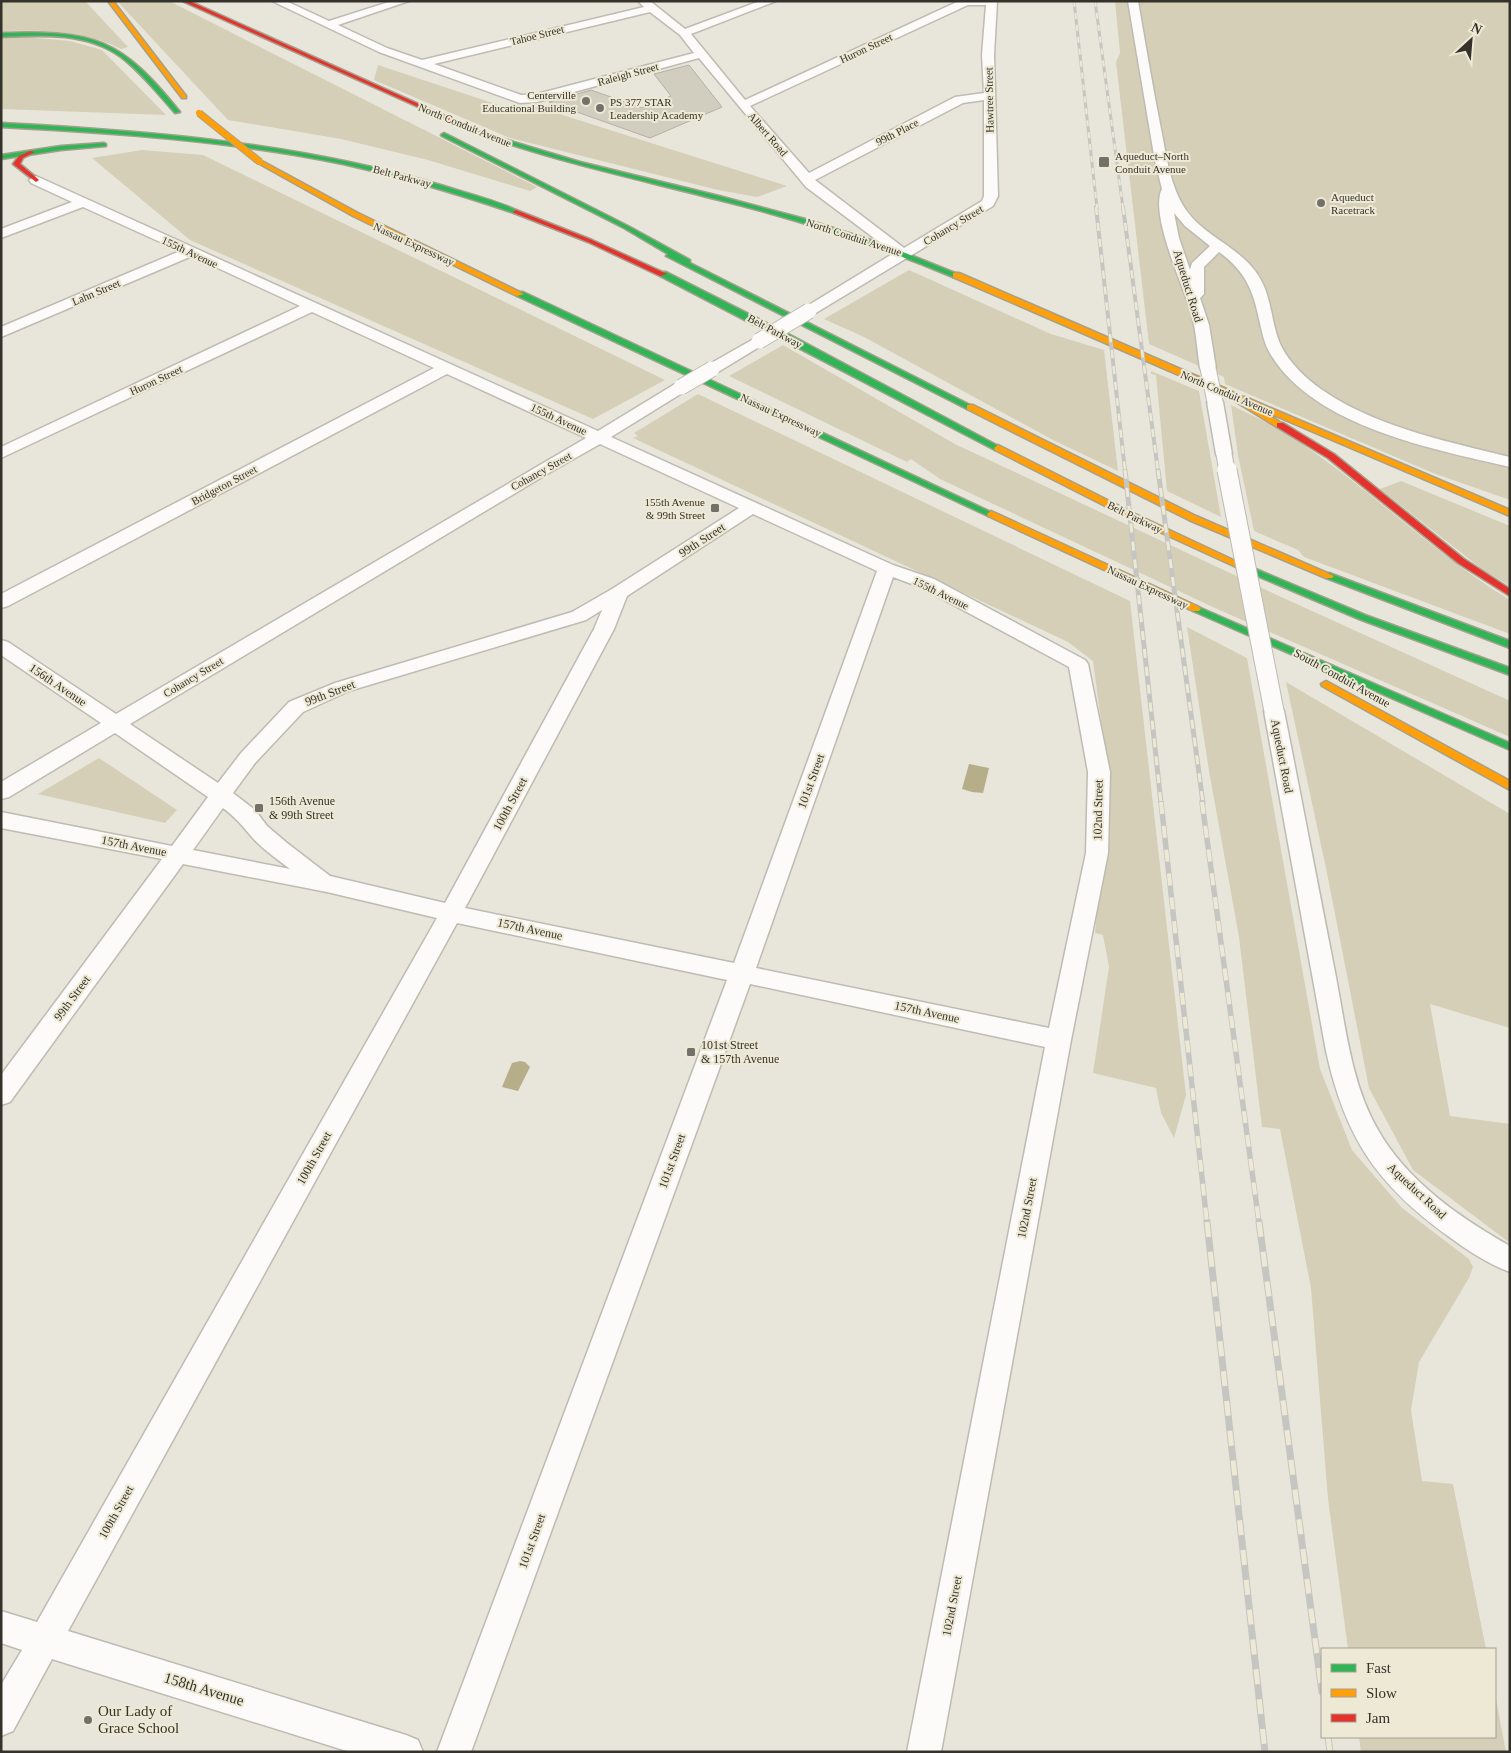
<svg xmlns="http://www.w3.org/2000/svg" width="1511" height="1753" font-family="'Times New Roman',serif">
  <rect width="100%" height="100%" fill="#e8e6db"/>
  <path fill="#d5cfb7" d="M1,1H85L128,47L121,49C84,30 42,30 1,31Z
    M117,1H169L537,187L530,191L428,160L341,139L228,120Z
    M1115,1H1510V500L1433,473L1225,384L1224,377L1149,344L1116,62L1120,53Z
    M26,37L70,41L102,50L166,115L1,109V38Z
    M378,65L520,112L542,104L550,111L787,186L757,197L718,190L510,138L374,80Z
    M142,150L203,155L665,380L593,419L190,240L92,158Z
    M909,270L1051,334L1104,350L1118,471L1053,440L864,337L824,319Z
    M783,345L955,444L1279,596L1510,701V737L1215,608L940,479L911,459L907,462L729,376Z
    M1151,371L1199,391L1221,517L1167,491L1156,375L1151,374Z
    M698,394L1130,601L1186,1095L1174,1138L1161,1113L1156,1088L1093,1073L1109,967L1103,935L1095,933L1109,780L1093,661L1068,642L633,438L638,436L634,433Z
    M1231,405C1251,415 1272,424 1291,437C1368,486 1432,553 1510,600V634L1304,557L1298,550L1254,531L1238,455Z
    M1401,481L1510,526V586L1482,569L1380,489Z
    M1187,627L1247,658L1320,1069L1352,1150L1402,1208L1469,1259L1473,1267L1469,1278L1419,1362L1411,1410L1422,1481L1453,1484L1486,1649H1348L1328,1499L1311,1288L1280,1129L1262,1127L1239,937L1209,771Z
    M1286,682L1510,814V1028L1430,1004L1450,1116L1510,1124V1243L1413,1170L1369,1088L1327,873Z
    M99,758L177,810L165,823L38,794Z
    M1495,1694L1506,1752H1361L1359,1737H1495Z"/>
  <path fill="#b6ad89" d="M969,764L989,768L983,793L972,792L962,789Z
    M520,1061L525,1062L530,1067L518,1091L502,1087L512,1063Z"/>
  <path fill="#d1cec0" stroke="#b3b1a8" d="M689,65L722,107L650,138L549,102L591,90L642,108L671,96L654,74Z"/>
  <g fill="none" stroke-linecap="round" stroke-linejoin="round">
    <g stroke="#bdbbb2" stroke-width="3">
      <path id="street" d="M272,1H286L329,21L392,1H409L338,25L387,48L422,60L644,7L638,1H650L685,29L760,1H776L691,34L745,100L959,1H997L994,55L998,196L993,206L814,314H804L802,311L804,308L894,253L806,187L699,58L537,102L520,103L379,52ZM968,5H986L982,55L984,93L955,97L809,173L750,106ZM650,12L680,35L694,53L537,94L521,95L434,64ZM984,100V196L982,201L904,248L815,180L963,103Z
        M1128,1H1138C1145,42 1152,83 1160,124C1166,152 1169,185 1186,210C1205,237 1240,247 1258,275C1274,299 1270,330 1285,353C1327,417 1440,440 1510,457V467C1433,449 1315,427 1271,355C1264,344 1262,331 1259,319C1253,289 1244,270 1219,252L1204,267V294L1200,298L1209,325L1216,368L1214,371H1202L1200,368C1197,349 1196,329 1191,311C1183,286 1149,213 1162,189L1155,161ZM1174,213L1185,226L1210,246L1192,263L1190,270L1179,238Z
        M36,176L598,431L675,384H687L689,387L687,390L611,437L893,565L934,579L1085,660L1088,664L1110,772L1108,853L1071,1040L941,1752H907L1045,1047L750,984L471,1752H437L727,980L457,923L68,1631L406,1735L418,1740L423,1752H350L52,1659L13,1731L1,1736V1685L22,1650L1,1643V1611L37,1622L437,918L327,892L183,864L10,1102L1,1105V1075L162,859L1,828V812L172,846L208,797L115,733L9,797L1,799V782L101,723L1,655V640L8,642L116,714L586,438L447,374L8,606L1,608V594L434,368L312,312L1,458V447L300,306L192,256L1,337V327L180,251L83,207L1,238V229L72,202L31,183L29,180ZM600,444L739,508L612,589L572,612L335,683L289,702L241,753L218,783L130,724L547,474ZM753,514L877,571L734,963L465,908L614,629L627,596ZM893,577L920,587L1069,667L1088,772L1086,853L1049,1028L756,968ZM602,610L594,629L445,903L330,876L287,843L267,826L255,810L233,793L255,763L303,712L349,691L586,620ZM223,808C235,817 241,824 251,836C262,849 277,859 290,869L193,850Z
        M759,336L764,338L767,341L764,344L718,372H706L704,369L706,366Z
        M1215,397L1221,399L1223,402L1232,454L1230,458H1218L1216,454L1207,402L1209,399Z
        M1274,704L1281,706L1284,711C1301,796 1317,881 1334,967C1345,1021 1350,1082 1378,1130C1407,1181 1460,1218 1510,1246V1272C1488,1264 1467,1250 1448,1236C1376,1184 1345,1137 1326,1051L1264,711L1267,706Z"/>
    </g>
    <g stroke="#a4a08d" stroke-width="3">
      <path id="fast" d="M1,33C94,30 121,38 180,112L175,113C158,94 142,73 121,57C86,32 42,35 1,37Z
        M1,123C151,131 300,143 444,186C462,192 506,203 519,212L514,213C458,194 401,177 343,164C231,141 116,133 1,127Z
        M474,130L580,162L719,196L805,219L883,244L960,275L953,277C876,245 797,219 715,199C634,178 553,161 474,132Z
        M444,133L628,226L690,260V263L974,407L967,409L668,257L666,256L668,254L624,228L442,136L441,135Z
        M104,143L106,144V146L61,150L1,159V155L61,146Z
        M660,272H666L794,337L1002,448L1001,450H995L660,276Z
        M517,292H523L995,514L994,516H988L517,296Z
        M1239,562L1365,615L1510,668V675L1359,619L1236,567V563Z
        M1329,573L1510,641V648L1326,578V574Z
        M1196,606L1510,743V750L1193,611V607Z"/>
    </g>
    <g stroke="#a4a08d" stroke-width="3">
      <path id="slow" d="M108,1H113L186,96V98H182Z
        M260,160L358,213L524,294L517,296L353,216L258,163L257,162Z
        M953,273H959L1231,391L1240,397H1245L1510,510V516L1262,410L1284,425L1277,427L1225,395L953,277Z
        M967,405H973L1196,516L1334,576L1332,578H1326L1189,520L967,409Z
        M998,445L1133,513L1244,565L1239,568L1236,567L1127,517L995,450L994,448Z
        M991,511L1199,607L1201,609L1199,611H1193L988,516L987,514Z
        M1326,681L1510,781V790L1322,686L1321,684Z"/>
    </g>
    <g stroke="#a4a08d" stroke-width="3">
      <path id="jam" d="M182,1H189L479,131L474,132Z
        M30,151L35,152L23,158L20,164L38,179L39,180L36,182L13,164L19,156Z
        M516,210L592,240L667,274L660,276L588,242L514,213L513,212Z
        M1277,423H1283L1334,454L1464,559L1510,589V596L1458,563L1328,458L1277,427Z"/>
    </g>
    <use href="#street" fill="#fcfbfa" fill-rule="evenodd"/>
    <use href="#fast" fill="#30b455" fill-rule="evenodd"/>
    <use href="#slow" fill="#ff9f0a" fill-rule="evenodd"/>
    <use href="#jam" fill="#e5322d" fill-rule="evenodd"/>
    <g stroke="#c5c5c2" stroke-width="3">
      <path id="rail-far4" d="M1074,1L1097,208
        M1095,1L1123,208"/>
    </g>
    <g stroke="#c5c5c2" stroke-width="4">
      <path id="rail-far3" d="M1096,207L1125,471
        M1123,207L1158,471"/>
    </g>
    <g stroke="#c5c5c2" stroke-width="5">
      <path id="rail-far2" d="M1125,470L1161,803
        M1158,470L1203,803"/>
    </g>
    <g stroke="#c5c5c2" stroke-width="5.5">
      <path id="rail-far1" d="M1161,802L1207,1223
        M1202,802L1259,1223"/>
    </g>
    <g stroke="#c5c5c2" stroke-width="7">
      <path id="rail" d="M1207,1222L1265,1752
        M1259,1222L1322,1692
        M1328,1737L1330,1752"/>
    </g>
    <use href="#rail-far4" stroke="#eee9d5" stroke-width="2" stroke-dasharray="6" stroke-linecap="butt"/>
    <use href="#rail-far3" stroke="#eee9d5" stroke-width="2.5" stroke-dasharray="8" stroke-linecap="butt"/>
    <use href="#rail-far2" stroke="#eee9d5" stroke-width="3" stroke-dasharray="9" stroke-linecap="butt"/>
    <use href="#rail-far1" stroke="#eee9d5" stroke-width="4" stroke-dasharray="12" stroke-linecap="butt"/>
    <use href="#rail" stroke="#eee9d5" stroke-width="5" stroke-dasharray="15" stroke-linecap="butt"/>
    <g stroke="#bdbbb2" stroke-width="17" stroke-linecap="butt">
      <path id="street-bridge-far1" d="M759,341L809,311
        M1208,368L1215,402
        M681,387L712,369
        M1224,454L1227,471"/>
    </g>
    <g stroke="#bdbbb2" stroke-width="21" stroke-linecap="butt">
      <path id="street-bridge" d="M1227,470L1274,711"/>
    </g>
    <g stroke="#a4a08d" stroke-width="8" stroke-linecap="butt">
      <path id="slow-bridge" d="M199,113L260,162"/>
    </g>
    <use href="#street-bridge-far1" stroke="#fcfbfa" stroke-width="15"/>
    <use href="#street-bridge" stroke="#fcfbfa" stroke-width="19"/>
    <use href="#slow-bridge" stroke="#ff9f0a" stroke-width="6"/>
  </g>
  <g fill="#737169" stroke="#eee9d5" stroke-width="2">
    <circle cx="586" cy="101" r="5"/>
    <circle cx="600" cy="108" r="5"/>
    <rect x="1098" y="156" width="12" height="12" rx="2.5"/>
    <circle cx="1321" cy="203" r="5"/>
    <rect x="710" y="503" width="10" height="10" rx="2.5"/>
    <rect x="254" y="803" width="10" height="10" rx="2.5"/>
    <rect x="686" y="1047" width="10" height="10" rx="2.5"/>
    <circle cx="88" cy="1720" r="5"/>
  </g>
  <g text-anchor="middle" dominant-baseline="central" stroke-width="4" stroke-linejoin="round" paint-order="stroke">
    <g font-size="11" fill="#34322b" stroke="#eee9d5">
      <text transform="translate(537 35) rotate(-14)">Tahoe Street</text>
      <text transform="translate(866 48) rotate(-25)">Huron Street</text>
      <text transform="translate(628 74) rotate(-15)">Raleigh Street</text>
      <text transform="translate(989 100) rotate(-91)">Hawtree Street</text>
      <text transform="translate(465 125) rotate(22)">North Conduit Avenue</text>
      <text transform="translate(897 132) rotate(-27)">99th Place</text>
      <text transform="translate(768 134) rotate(49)">Albert Road</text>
      <text transform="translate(402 176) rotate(15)">Belt Parkway</text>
      <text transform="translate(953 225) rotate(-31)">Cohancy Street</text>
      <text transform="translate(854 237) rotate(18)">North Conduit Avenue</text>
      <text transform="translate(414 244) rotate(25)">Nassau Expressway</text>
      <text transform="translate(190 252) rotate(25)">155th Avenue</text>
      <text transform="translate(96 292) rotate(-23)">Lahn Street</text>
      <text transform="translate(775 331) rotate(28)">Belt Parkway</text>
      <text transform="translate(156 380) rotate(-25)">Huron Street</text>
      <text transform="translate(1227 393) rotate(23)">North Conduit Avenue</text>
      <text transform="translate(781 415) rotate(25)">Nassau Expressway</text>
      <text transform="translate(559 419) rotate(25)">155th Avenue</text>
      <text transform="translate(541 471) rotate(-29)">Cohancy Street</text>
      <text transform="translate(224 485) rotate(-28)">Bridgeton Street</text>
      <text transform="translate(1135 517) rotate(26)">Belt Parkway</text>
      <text transform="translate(1148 587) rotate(25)">Nassau Expressway</text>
      <text transform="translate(941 593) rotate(26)">155th Avenue</text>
      <text transform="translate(193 677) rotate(-31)">Cohancy Street</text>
    </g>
    <g font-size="11" fill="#34322b" stroke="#eee9d5" text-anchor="start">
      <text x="576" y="95" text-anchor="end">Centerville<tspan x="576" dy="13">Educational Building</tspan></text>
      <text x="610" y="102">PS 377 STAR<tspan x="610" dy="13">Leadership Academy</tspan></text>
      <text x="1115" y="156">Aqueduct–North<tspan x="1115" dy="13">Conduit Avenue</tspan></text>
      <text x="1331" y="197">Aqueduct<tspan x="1331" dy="13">Racetrack</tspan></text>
      <text x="705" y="502" text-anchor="end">155th Avenue<tspan x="705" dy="13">&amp; 99th Street</tspan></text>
    </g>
    <g font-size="12" fill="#34322b" stroke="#eee9d5">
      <text transform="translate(1188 286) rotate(73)">Aqueduct Road</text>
      <text transform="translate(702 540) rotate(-33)">99th Street</text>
      <text transform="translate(1342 678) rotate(29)">South Conduit Avenue</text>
      <text transform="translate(58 685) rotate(34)">156th Avenue</text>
      <text transform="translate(330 693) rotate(-21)">99th Street</text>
      <text transform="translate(1282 756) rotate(79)">Aqueduct Road</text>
      <text transform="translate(811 781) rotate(-70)">101st Street</text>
      <text transform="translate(510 804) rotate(-62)">100th Street</text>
      <text transform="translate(1098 810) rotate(-89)">102nd Street</text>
      <text transform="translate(134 846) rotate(11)">157th Avenue</text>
      <text transform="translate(530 929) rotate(12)">157th Avenue</text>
      <text transform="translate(72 998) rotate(-54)">99th Street</text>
      <text transform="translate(927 1012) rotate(12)">157th Avenue</text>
      <text transform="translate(314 1158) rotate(-61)">100th Street</text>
      <text transform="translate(672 1161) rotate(-70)">101st Street</text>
      <text transform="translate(1417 1191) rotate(43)">Aqueduct Road</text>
      <text transform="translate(1027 1208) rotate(-79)">102nd Street</text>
      <text transform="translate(116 1512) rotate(-61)">100th Street</text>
      <text transform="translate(532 1541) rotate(-70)">101st Street</text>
      <text transform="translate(952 1606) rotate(-79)">102nd Street</text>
    </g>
    <g font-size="12" fill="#34322b" stroke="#eee9d5" text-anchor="start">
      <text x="269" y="801">156th Avenue<tspan x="269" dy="14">&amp; 99th Street</tspan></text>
      <text x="701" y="1045">101st Street<tspan x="701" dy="14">&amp; 157th Avenue</tspan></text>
    </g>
    <g font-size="15" fill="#34322b" stroke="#eee9d5">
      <text transform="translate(204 1689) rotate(17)">158th Avenue</text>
    </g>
    <g font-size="15" fill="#34322b" stroke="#eee9d5" text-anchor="start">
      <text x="98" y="1711">Our Lady of<tspan x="98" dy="17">Grace School</tspan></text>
    </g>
  </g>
  <rect width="1511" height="1753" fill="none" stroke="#34322b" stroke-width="5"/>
  <rect x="1321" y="1648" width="175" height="90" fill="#eee9d5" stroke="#a4a091"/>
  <rect x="1331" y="1664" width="25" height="8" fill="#30b455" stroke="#a4a091"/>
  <text x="1366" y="1673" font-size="15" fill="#34322b">Fast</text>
  <rect x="1331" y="1689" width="25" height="8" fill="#ff9f0a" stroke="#a4a091"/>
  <text x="1366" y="1698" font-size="15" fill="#34322b">Slow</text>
  <rect x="1331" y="1714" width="25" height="8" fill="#e5322d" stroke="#a4a091"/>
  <text x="1366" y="1723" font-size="15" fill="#34322b">Jam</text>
  <g transform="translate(1471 40) rotate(26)" stroke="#eee9d5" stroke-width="4" paint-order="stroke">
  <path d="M0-4L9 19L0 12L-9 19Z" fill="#34322b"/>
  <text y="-8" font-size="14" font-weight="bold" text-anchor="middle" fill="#34322b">N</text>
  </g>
</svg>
